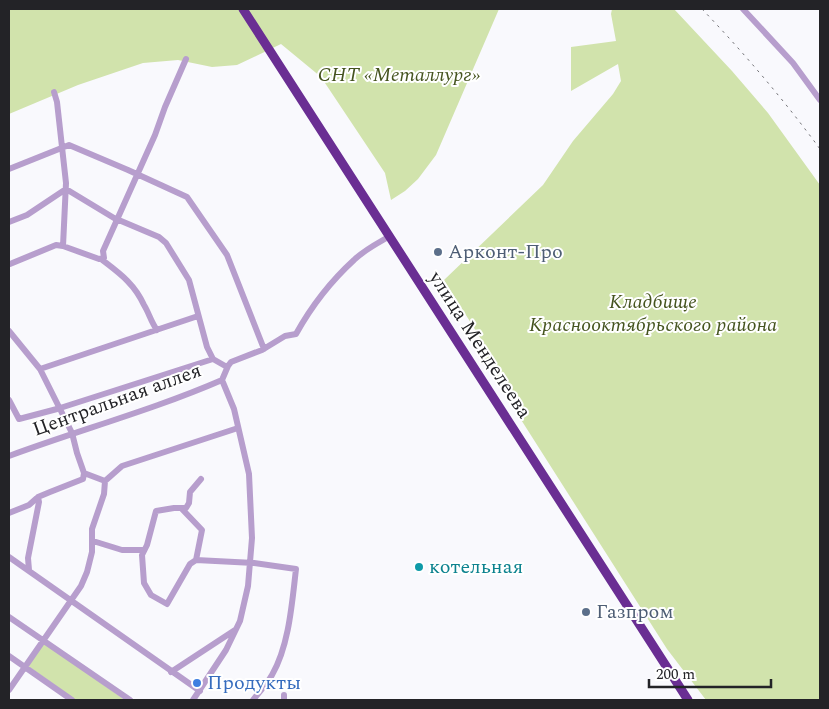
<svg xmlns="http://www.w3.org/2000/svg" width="829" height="709" font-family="Spectral,serif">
  <rect width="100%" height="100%" fill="#f9f9fd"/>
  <path fill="#d1e3ac" d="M9,9H499L436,155L418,179L405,191L391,200L385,173L321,77L281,44L237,65L212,67L178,60L143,63L78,85L9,114Z
    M612,9H674L732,71L768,113L820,185V700H706L667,649L483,360L491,355L444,280L543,185L573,141L613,94L621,81L618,64L571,91V47L616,41L611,14Z
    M44,643L125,700H76L28,666Z"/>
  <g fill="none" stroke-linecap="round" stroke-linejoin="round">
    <path stroke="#b79ecd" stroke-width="6" d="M743,9L793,63L820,100
      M54,92L57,102L66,183L63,246
      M9,169L69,145L128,170L187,197L227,255L264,349
      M9,222L27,215L66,189L114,218L159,237L166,243L189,280L207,347L213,359
      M101,259C119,273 134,283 144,305C149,313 151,322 157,330
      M10,264L56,245L63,246L99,259L104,258L103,251L155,135L165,107L186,59
      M9,331L40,369L198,316
      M40,369L72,433L77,453L84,473
      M9,400L19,419L57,409L213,359L227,367
      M9,456C79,430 153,410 222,380L228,366L231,362L262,350L285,336L296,334C311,307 331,281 354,260C364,250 378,243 390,236
      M174,508H181L202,530L196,560L190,564L167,604L151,595L144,583L142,555L147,545L156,511Z
      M181,508H186L189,503L190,492L201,479
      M9,513L29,505L38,497L50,492L83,479L84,473L105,481
      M93,541L122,550H144
      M9,557L200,691
      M196,560L254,563L296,569C292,603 289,646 272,675C267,684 259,692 253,700
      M29,570L28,558L39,502L38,497
      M9,617L130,700
      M9,656L72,700
      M171,672L235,630
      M9,690L81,586L87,572L92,552V529L104,494L105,481L122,466L238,428
      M193,700L226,650L240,621L248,586L252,538L249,474L234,409L222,380
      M284,700V695"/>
    <path stroke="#6a2e93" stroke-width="9" d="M243,9L688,700"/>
    <path stroke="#717175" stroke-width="1" stroke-dasharray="2.5 5" stroke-linecap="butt" d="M702,9C744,53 784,100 820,149"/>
  </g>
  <g fill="#5c6f8a" stroke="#fff" stroke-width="2">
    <circle cx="438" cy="252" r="5"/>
    <circle cx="586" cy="612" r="5"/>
  </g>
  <circle fill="#0f9aa8" stroke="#fff" stroke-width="2" cx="419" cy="567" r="5"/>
  <circle fill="#3f7fe0" stroke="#fff" stroke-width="2" cx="197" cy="683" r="5"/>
  <g text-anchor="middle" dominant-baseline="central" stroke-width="4" stroke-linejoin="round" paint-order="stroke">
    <g font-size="20" font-style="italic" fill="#45541f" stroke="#fff">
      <text x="399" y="75">СНТ «Металлург»</text>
      <text x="653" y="302">Кладбище<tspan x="653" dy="23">Краснооктябрьского района</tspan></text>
    </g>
    <g font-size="20" fill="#4e5e75" stroke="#fff" text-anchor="start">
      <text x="448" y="252">Арконт-Про</text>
      <text x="596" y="612">Газпром</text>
    </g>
    <g font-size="20" fill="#232327" stroke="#fff">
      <text transform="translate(480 345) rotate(57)">улица Менделеева</text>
      <text transform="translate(117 400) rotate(-20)">Центральная аллея</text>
    </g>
    <g font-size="20" fill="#0d838f" stroke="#fff" text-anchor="start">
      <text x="429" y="567">котельная</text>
    </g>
    <g font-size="20" fill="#366cbe" stroke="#fff" text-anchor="start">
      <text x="207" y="683">Продукты</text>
    </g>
  </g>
  <rect width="829" height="709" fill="none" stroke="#232327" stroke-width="20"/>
  <path d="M649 679v8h122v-8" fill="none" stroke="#232327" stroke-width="2.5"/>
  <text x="656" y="679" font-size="15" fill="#232327" stroke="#ffffff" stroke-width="4" paint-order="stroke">200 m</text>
</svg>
